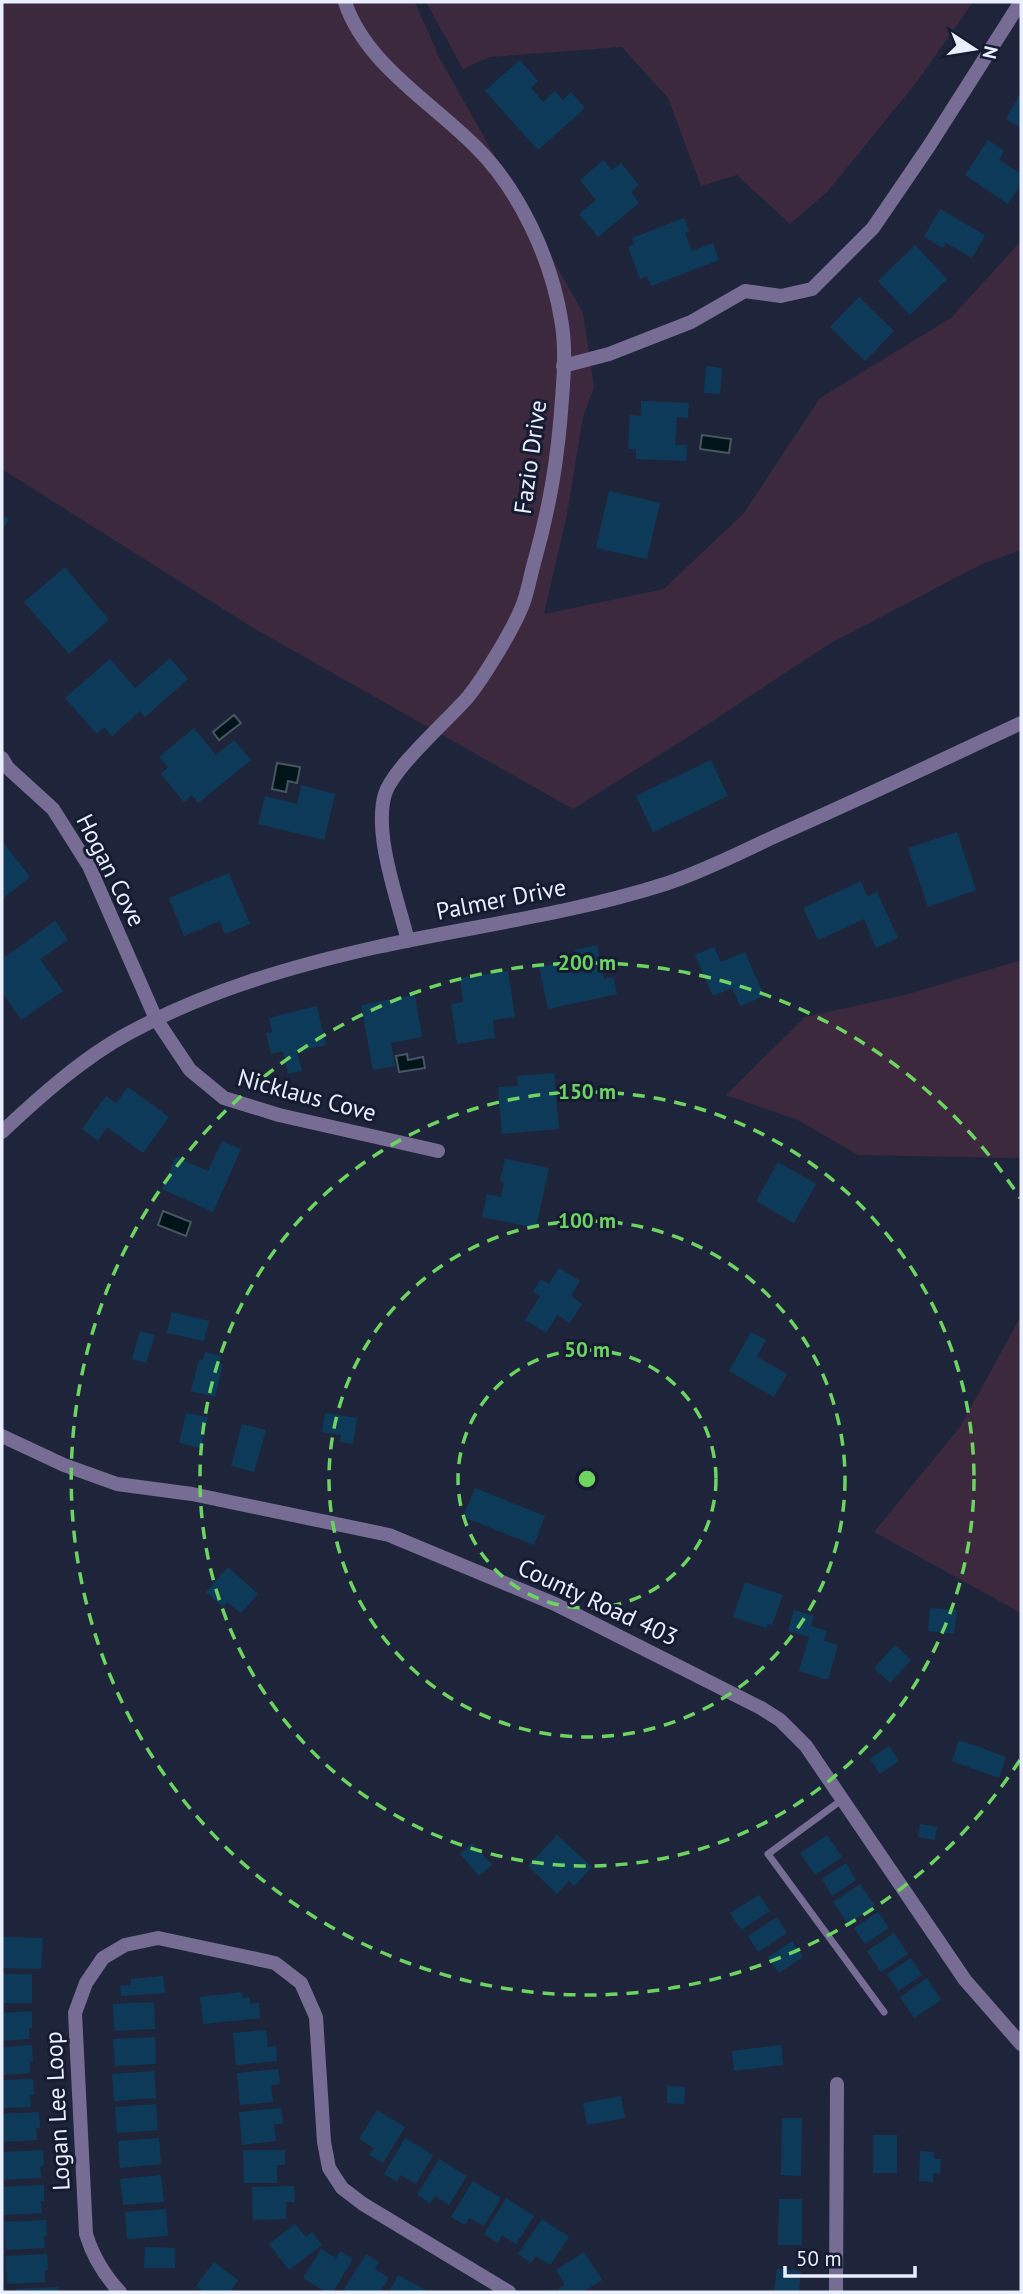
<svg xmlns="http://www.w3.org/2000/svg" width="1023" height="2294" font-family="'PT Sans',sans-serif">
  <rect width="100%" height="100%" fill="#1e253b"/>
  <path fill="#3c293e" d="M2,2H415L439,57L583,313L594,387L583,417L567,514L544,614L664,589L744,513L820,398L951,318L1021,241V550L982,564L829,644L699,730L573,809L255,629L2,469Z
    M426,2H973L916,83L827,192L790,224L737,175L701,186L668,98L622,47L489,57L463,69Z
    M1021,960V1158L858,1155L798,1120L726,1095L805,1017L905,995Z
    M1021,1316V1613L874,1532L960,1427Z"/>
  <path fill="#011419" stroke="#47565e" stroke-width="2" d="M702,435L731,439L729,453L700,449Z
    M234,715L241,723L219,740L213,732Z
    M277,763L300,767L297,783L288,781L286,792L272,789Z
    M407,1054L408,1060L423,1057L425,1068L399,1072L396,1056Z
    M163,1211L191,1222L186,1236L158,1225Z"/>
  <path fill="#0e3a5a" d="M520,60L538,81L531,88L543,102L555,91L563,100L571,92L585,108L538,150L485,91Z
    M1021,92V128L1006,119Z
    M988,140L1004,151L999,160L1021,174V184L1008,204L965,175Z
    M603,160L612,170L621,163L639,185L631,192L639,203L598,237L579,214L596,200L580,180Z
    M940,209L985,235L972,258L946,243L943,248L924,237Z
    M684,218L689,231L685,233L692,251L713,243L719,260L651,286L647,276L640,279L628,247L634,244L632,238Z
    M915,245L947,279L910,315L878,281Z
    M859,297L894,331L865,361L830,327Z
    M706,366L722,368L720,394L704,393Z
    M641,401L689,403L688,418L677,417L675,445H687L686,461L636,459V449H628L630,415L641,416Z
    M609,491L660,503L647,559L596,548Z
    M2,515L9,519L2,531Z
    M65,567L109,620L69,654L24,602Z
    M170,658L188,679L145,717L140,711L112,736L104,727L97,734L65,698L110,659L135,688Z
    M194,728L216,755L234,740L251,760L198,803L192,795L184,802L161,774L168,767L159,757Z
    M711,760L728,796L653,832L636,796Z
    M301,785L335,794L324,840L258,824L265,796L297,804Z
    M957,832L976,890L928,907L908,848Z
    M2,841L30,877L2,899Z
    M229,873L250,924L225,934L220,921L184,936L169,898Z
    M861,881L867,896L877,892L898,938L876,948L864,919L818,940L803,908Z
    M55,921L68,940L40,959L63,991L21,1020L2,992V959Z
    M597,945L604,979L613,977L617,994L548,1009L539,967L577,959L575,950Z
    M714,947L721,962L745,952L764,996L740,1006L732,988L713,996L695,955Z
    M508,971L515,1017L493,1020L495,1038L457,1044L451,1004L463,1002L460,978Z
    M415,995L422,1037L391,1043L395,1066L373,1070L361,1005Z
    M317,1006L326,1045L297,1051L302,1071L288,1074L283,1051L271,1054L266,1033L272,1032L269,1018Z
    M554,1073L559,1129L502,1134L498,1087L518,1086L517,1076Z
    M128,1087L169,1117L143,1153L107,1127L98,1141L82,1129L106,1096L116,1103Z
    M222,1141L241,1149L213,1212L162,1189L176,1157L208,1171Z
    M505,1159L549,1168L536,1228L482,1217L487,1194L501,1197L504,1182L500,1181Z
    M778,1162L816,1184L794,1223L756,1201Z
    M559,1268L580,1281L571,1296L582,1304L570,1323L557,1315L546,1333L525,1320L540,1296L533,1292L541,1279L549,1284Z
    M172,1312L209,1321L204,1341L167,1333Z
    M140,1331L155,1335L146,1363L132,1359Z
    M751,1332L766,1340L757,1357L787,1374L774,1397L729,1371Z
    M205,1352L221,1356L219,1364H223L215,1397L191,1391L199,1359L203,1360Z
    M186,1413L208,1417L201,1448L179,1443Z
    M325,1413L357,1418L353,1444L340,1442L341,1435L322,1432Z
    M242,1424L266,1430L254,1472L231,1466Z
    M475,1488L545,1516L534,1545L463,1517Z
    M228,1567L258,1594L241,1613L227,1602L223,1607L206,1592Z
    M745,1582L783,1595L772,1625L768,1624L766,1628L733,1617Z
    M930,1608L957,1610L954,1634L928,1631Z
    M794,1610L814,1616L811,1626L827,1631L824,1641L838,1645L828,1680L799,1671L809,1637L788,1631Z
    M895,1645L911,1660L890,1683L874,1668Z
    M959,1740L1006,1757L999,1778L952,1761Z
    M889,1746L899,1761L880,1774L870,1759Z
    M920,1824L937,1827L935,1840L918,1837Z
    M557,1835L592,1867L574,1886L569,1881L557,1894L528,1866Z
    M827,1835L842,1857L815,1875L800,1853Z
    M472,1843L492,1865L479,1876L460,1854Z
    M846,1863L856,1880L832,1896L822,1879Z
    M860,1884L875,1906L848,1924L833,1902Z
    M759,1895L770,1911L741,1930L730,1913Z
    M878,1912L889,1928L865,1944L854,1928Z
    M777,1917L787,1933L758,1952L748,1936Z
    M894,1933L908,1954L881,1972L867,1951Z
    M2,1937L43,1938L41,1969L2,1968Z
    M792,1941L803,1957L779,1973L768,1957Z
    M911,1958L922,1975L898,1991L887,1974Z
    M2,1974H32V2003H2Z
    M163,1976L165,1993L121,1996L120,1986L131,1985V1979Z
    M927,1978L941,2000L914,2018L900,1997Z
    M242,1992L243,1998L250,1997V2004L259,2003L260,2018L203,2024L200,1997Z
    M154,2002L155,2029L114,2031L113,2004Z
    M32,2011V2028H29V2039L2,2041V2013Z
    M266,2030L268,2047L276,2046L277,2061L236,2065L233,2033Z
    M155,2037L156,2064L115,2066L113,2039Z
    M32,2045L33,2061H30V2073L2,2075V2047Z
    M781,2045L783,2065L734,2071L732,2051Z
    M278,2069L280,2084L271,2085L273,2102L240,2105L237,2073Z
    M154,2071L156,2098L114,2101L112,2074Z
    M33,2079L34,2095H30L31,2107L2,2108V2080Z
    M667,2086L685,2087L684,2104L667,2103Z
    M621,2096L625,2118L587,2125L583,2103Z
    M156,2104L158,2130L117,2133L115,2107Z
    M281,2108L283,2124H274L276,2141L242,2145L239,2112Z
    M377,2110L405,2127L383,2163L369,2155L374,2148L359,2139Z
    M39,2112L40,2128H36L37,2140L2,2142V2114Z
    M782,2118H802L801,2176L781,2175Z
    M873,2135H897V2173H873Z
    M159,2138L161,2164L120,2168L118,2141Z
    M405,2138L433,2155L416,2184L401,2175L397,2182L384,2174Z
    M43,2150L44,2166H40L41,2178L2,2180V2152Z
    M243,2150H285V2165H277V2183H244Z
    M920,2151L934,2152V2159H941L940,2174L933,2173V2182L919,2181Z
    M439,2159L467,2176L449,2205L435,2196L430,2203L417,2195Z
    M161,2175L164,2202L123,2205L120,2179Z
    M473,2181L501,2198L484,2226L469,2218L465,2225L451,2217Z
    M44,2185V2201H41L42,2213L3,2215L2,2187Z
    M294,2186L295,2202H286V2219L253,2220L252,2187Z
    M506,2198L534,2216L516,2244L502,2235L498,2243L484,2234Z
    M779,2199H802V2245H778Z
    M166,2209L168,2236L127,2239L125,2212Z
    M542,2219L569,2237L550,2265L536,2256L531,2263L518,2254Z
    M46,2220L47,2236H44L45,2248L6,2250L4,2222Z
    M295,2224L306,2237L312,2232L322,2245L289,2270L269,2244Z
    M145,2247L175,2248V2268H144Z
    M321,2249L336,2258L340,2251L353,2259L333,2292H326L303,2278Z
    M584,2252L602,2280L582,2292H560L558,2289L565,2285L556,2270Z
    M47,2254L48,2270H45V2282L7,2284L5,2256Z
    M366,2254L379,2262L375,2269L389,2278L380,2292H348L344,2289Z
    M214,2262L238,2280L230,2292H204L196,2286Z
    M777,2269L801,2271L799,2292H774Z
    M398,2275L429,2292H389Z
    M58,2287L59,2292H17L16,2289Z"/>
  <g fill="none" stroke-linecap="round" stroke-linejoin="round">
    <path stroke="#776d94" stroke-width="7" d="M843,1799L768,1854L884,2012"/>
    <path stroke="#776d94" stroke-width="14" d="M345,2C365,64 433,103 477,148C520,191 551,259 561,319C566,345 564,373 562,399C558,458 550,506 534,563C530,577 528,591 523,604C514,628 484,677 468,697C448,720 393,768 385,794C373,834 398,900 408,941
      M563,366L609,354L691,322L745,291L781,296L812,289L873,228L929,146L1020,3
      M2,758L8,768L53,809L89,866L156,1019L190,1070L224,1098L279,1115L438,1151
      M2,1132C39,1097 84,1057 129,1033C206,991 292,966 377,947C473,926 571,914 665,884C705,871 741,852 778,835C860,799 940,761 1021,723
      M2,1436L64,1465L117,1484L192,1494L389,1535L555,1604L761,1708L780,1720L806,1746L965,1980L1021,2044
      M120,2292C104,2275 93,2257 86,2234L75,2013L86,1983L103,1958L125,1945L158,1938L275,1963L301,1983L316,2017L324,2142L329,2168L342,2188L363,2204L509,2292
      M836,2292L837,2084"/>
  </g>
  <g fill="none" stroke="#6dd361" stroke-width="3.5" stroke-dasharray="12 9">
    <circle cx="587" cy="1479" r="129"/>
    <circle cx="587" cy="1479" r="258"/>
    <circle cx="587" cy="1479" r="387"/>
    <path d="M1020 1760A516 516 0 1 1 1020 1198"/>
  </g>
  <g text-anchor="middle" dominant-baseline="central" stroke-width="6" stroke-linejoin="round" paint-order="stroke">
    <g font-size="24" fill="#eaefff" stroke="#151b31">
      <text transform="translate(530 457) rotate(-82)">Fazio Drive</text>
      <text transform="translate(111 870) rotate(63)">Hogan Cove</text>
      <text transform="translate(501 899) rotate(-11)">Palmer Drive</text>
      <text transform="translate(307 1095) rotate(15)">Nicklaus Cove</text>
      <text transform="translate(598 1602) rotate(25)">County Road 403</text>
      <text transform="translate(57 2111) rotate(-93)">Logan Lee Loop</text>
    </g>
  </g>
  <circle cx="587" cy="1479" r="10" fill="#6dd361" stroke="#151b31" stroke-width="3.5"/>
  <g font-size="21" text-anchor="middle" font-weight="bold" fill="#6dd361" stroke="#151b31" stroke-width="6" stroke-linejoin="round" paint-order="stroke">
    <text x="587" y="970">200 m</text>
    <text x="587" y="1099">150 m</text>
    <text x="587" y="1228">100 m</text>
    <text x="587" y="1357">50 m</text>
  </g>
  <rect width="1023" height="2294" fill="none" stroke="#eaefff" stroke-width="7"/>
  <g transform="translate(974 49) rotate(102)" stroke="#151b31" stroke-width="5" paint-order="stroke">
  <path d="M0-5L12 26L0 18L-12 26Z" fill="#eaefff"/>
  <text y="-10" font-size="19" font-weight="bold" text-anchor="middle" fill="#eaefff">N</text>
  </g>
  <path d="M785 2266v10h130v-10" fill="none" stroke="#eaefff" stroke-width="3.5"/>
  <text x="796" y="2266" font-size="21" fill="#eaefff" stroke="#151b31" stroke-width="5" paint-order="stroke">50 m</text>
</svg>
